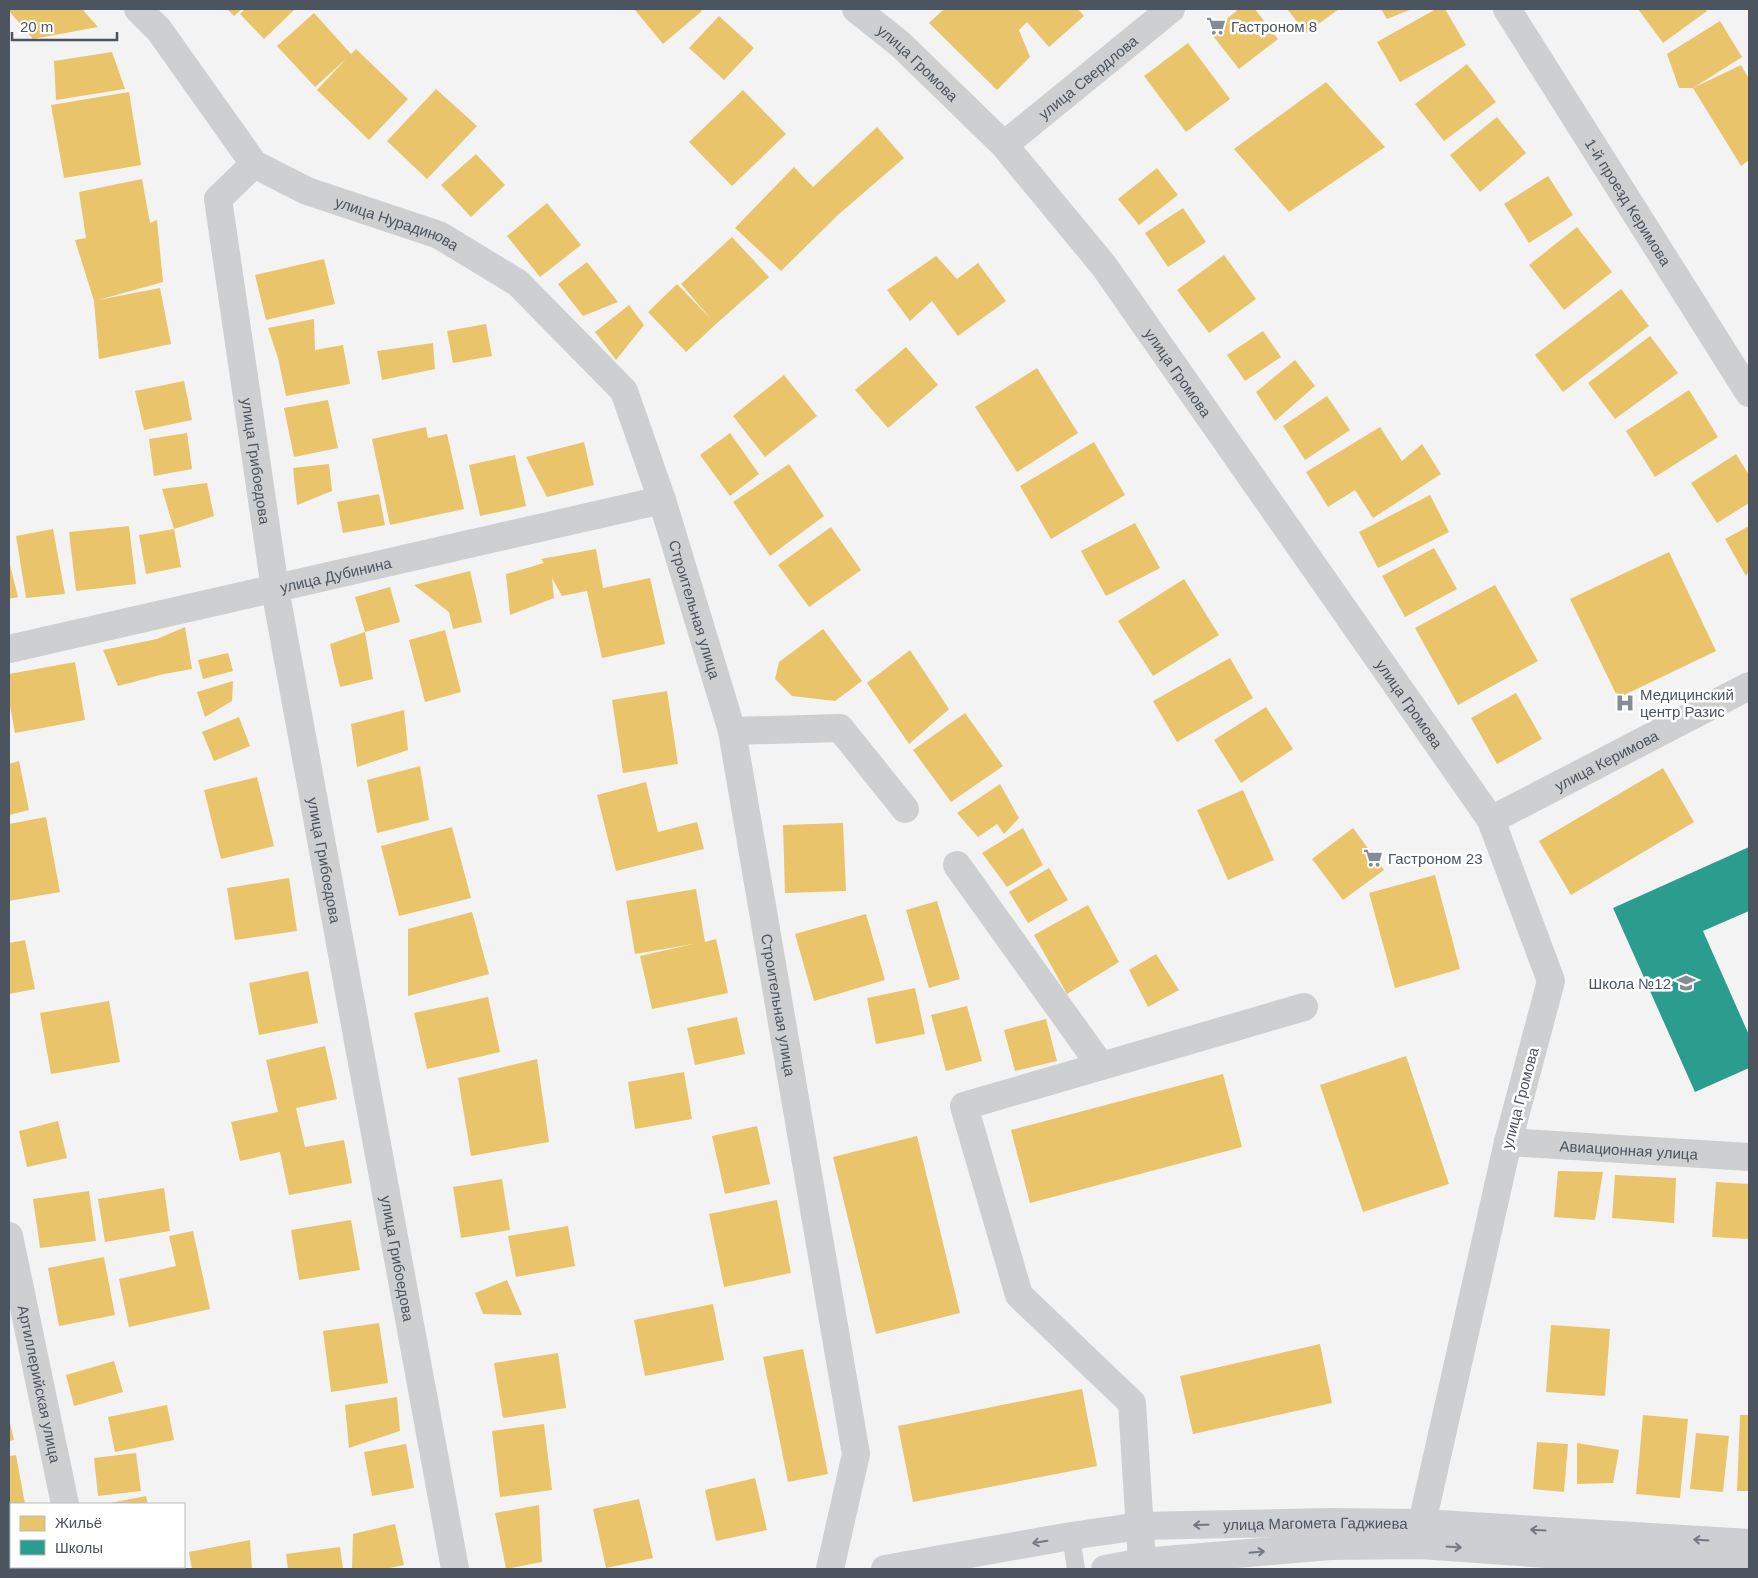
<svg xmlns="http://www.w3.org/2000/svg" width="1758" height="1578" font-family="Helvetica,sans-serif">
  <rect width="100%" height="100%" fill="#f4f3f3"/>
  <path fill="#e9c46a" d="M9,9H82L98,27L33,39L9,11Z
    M227,9H242L234,16Z
    M245,9H295L264,39L240,14Z
    M637,9H700L702,11L663,44L635,10Z
    M944,9H1078L1084,16L1049,47L1027,22L1019,30L1030,57L997,90L929,23Z
    M1239,9H1255L1278,39L1239,69L1210,32Z
    M1287,9H1339L1306,33Z
    M1381,9H1412L1387,19Z
    M1436,9H1445L1466,45L1400,82L1377,42Z
    M1638,9H1705L1707,11L1663,43Z
    M314,13L351,54L356,49L408,99L369,140L317,90L346,59L315,87L277,46Z
    M719,16L754,48L724,80L689,48Z
    M1720,21L1742,57L1693,88H1679L1667,54Z
    M1188,43L1230,99L1186,132L1144,76Z
    M112,52L125,89L56,100L54,61Z
    M1467,64L1496,102L1444,141L1415,104Z
    M1741,65L1749,79V160L1741,166L1693,88Z
    M1326,82L1385,147L1289,212L1234,149Z
    M436,89L477,126L427,179L387,141Z
    M743,90L786,134L732,186L689,142Z
    M129,92L141,165L64,178L51,105Z
    M1497,117L1526,153L1480,192L1450,155Z
    M877,127L904,158L839,214L781,271L735,228L794,167L813,187Z
    M476,154L505,185L471,217L441,185Z
    M1157,168L1178,195L1139,225L1118,199Z
    M1548,176L1573,215L1529,243L1504,204Z
    M142,179L150,223L157,220L163,282L98,300L160,288L171,344L99,359L94,301L75,240L86,238L79,192Z
    M547,203L581,245L540,277L507,236Z
    M1183,208L1206,242L1168,267L1145,233Z
    M1577,227L1612,272L1564,310L1529,265Z
    M732,237L769,277L716,324L686,352L648,312L677,284L711,319L681,284Z
    M1224,255L1256,299L1209,333L1177,290Z
    M936,256L957,279L978,263L1006,301L958,336L932,301L910,321L887,290Z
    M324,259L335,304L266,320L255,275Z
    M587,262L618,302L583,316L558,284Z
    M1621,289L1649,326L1563,392L1535,355Z
    M629,305L644,325L616,360L595,332Z
    M314,319L315,350L343,345L350,384L286,396L278,358L268,328Z
    M486,324L492,356L453,363L447,331Z
    M1263,331L1281,357L1245,381L1227,355Z
    M1650,336L1678,373L1615,419L1588,383Z
    M433,343L435,369L382,380L377,351Z
    M906,347L938,385L888,428L855,390Z
    M1295,360L1315,386L1275,421L1256,392Z
    M1037,368L1078,433L1017,472L975,407Z
    M784,375L817,416L765,457L733,416Z
    M184,381L192,420L144,430L135,391Z
    M1689,390L1718,437L1655,477L1626,431Z
    M1327,396L1350,430L1305,460L1283,426Z
    M328,400L338,448L294,457L284,408Z
    M426,427L428,438L447,434L464,509L390,525L372,439Z
    M1380,427L1402,461L1422,444L1441,474L1373,518L1355,490L1328,507L1306,472Z
    M187,433L192,469L154,476L149,439Z
    M730,433L759,474L730,496L700,455Z
    M584,442L594,485L547,497L526,457Z
    M1094,442L1125,495L1051,539L1020,486Z
    M1736,454L1749,475V503L1717,523L1691,483Z
    M515,455L526,506L480,516L469,465Z
    M329,464L332,491L297,505L293,468Z
    M789,464L824,516L770,556L733,502Z
    M207,483L214,516L174,529L162,489Z
    M379,494L385,525L343,533L337,502Z
    M1430,495L1449,532L1378,568L1359,532Z
    M1135,523L1160,568L1106,596L1081,551Z
    M129,526L136,584L76,591L69,532Z
    M1749,526V571L1746,576L1725,539Z
    M831,527L861,570L809,607L778,565Z
    M53,529L65,594L26,598L16,536Z
    M174,529L181,567L146,574L139,535Z
    M1434,548L1457,589L1405,617L1382,576Z
    M596,549L603,588L650,578L665,644L602,658L587,591L562,596L552,578L554,598L510,615L506,574L544,563L541,559Z
    M1669,552L1716,651L1618,698L1570,599Z
    M9,561L18,597L9,599Z
    M470,571L482,622L453,629L449,612L414,585Z
    M1184,579L1219,635L1153,676L1118,621Z
    M1495,585L1538,661L1458,705L1415,628Z
    M390,587L400,622L365,632L355,597Z
    M185,627L192,669L164,674L118,686L103,650L157,639Z
    M823,629L862,681L835,701L792,696L775,679L779,662Z
    M445,630L461,692L425,702L409,640Z
    M365,632L373,679L340,687L330,644Z
    M910,650L949,709L909,744L867,683Z
    M228,653L233,671L203,679L198,660Z
    M1230,658L1253,698L1177,742L1153,701Z
    M75,662L85,720L15,733L9,701V674Z
    M233,681L232,701L205,717L197,692Z
    M667,691L678,764L623,773L612,700Z
    M1516,693L1542,739L1497,764L1471,718Z
    M1266,707L1293,749L1241,783L1214,740Z
    M404,710L408,750L357,767L351,724Z
    M965,713L1003,766L951,802L913,750Z
    M239,717L250,746L214,761L202,732Z
    M19,761L29,810L9,815V764Z
    M420,766L429,820L377,833L367,780Z
    M1663,768L1694,822L1571,895L1539,841Z
    M257,777L274,846L221,859L204,790Z
    M646,782L658,832L697,822L704,849L616,871L597,795Z
    M1000,784L1019,818L1004,834L997,824L978,837L957,813Z
    M1243,790L1274,860L1228,880L1197,810Z
    M46,817L60,892L9,901V824Z
    M843,823L846,891L785,893L783,825Z
    M452,827L471,898L399,916L381,846Z
    M1023,828L1043,865L1007,887L982,853Z
    M1353,828L1384,870L1343,900L1312,859Z
    M1049,868L1068,900L1028,923L1009,892Z
    M1435,875L1460,969L1395,988L1369,893Z
    M289,878L297,931L235,940L227,888Z
    M696,889L705,942L716,939L728,993L652,1009L640,956L693,944L635,954L626,901Z
    M937,901L960,979L929,988L906,910Z
    M1088,905L1119,962L1067,994L1034,935Z
    M472,912L489,974L408,996V929Z
    M866,914L885,980L814,1001L795,934Z
    M25,940L35,989L9,994V943Z
    M1156,954L1179,990L1148,1007L1129,970Z
    M308,971L318,1023L259,1035L249,983Z
    M915,988L925,1034L876,1044L867,998Z
    M488,997L500,1052L427,1069L414,1013Z
    M109,1001L120,1062L51,1074L40,1013Z
    M967,1006L982,1061L946,1071L931,1015Z
    M737,1017L745,1054L695,1065L687,1028Z
    M1046,1019L1057,1061L1015,1071L1004,1030Z
    M325,1046L337,1099L296,1108L305,1147L344,1140L352,1183L289,1195L280,1152L240,1161L231,1122L278,1112L266,1060Z
    M1406,1056L1449,1184L1363,1212L1320,1085Z
    M537,1059L549,1142L471,1156L458,1078Z
    M684,1072L692,1119L635,1129L628,1082Z
    M1223,1074L1242,1147L1030,1203L1011,1130Z
    M58,1121L67,1158L27,1167L19,1131Z
    M757,1126L770,1184L725,1194L712,1136Z
    M917,1136L960,1313L876,1334L833,1157Z
    M1558,1171L1603,1172L1595,1220L1554,1217Z
    M1615,1175L1676,1178L1674,1223L1612,1218Z
    M502,1179L510,1230L461,1238L453,1187Z
    M1716,1182L1749,1184V1239L1712,1237Z
    M164,1188L170,1231L105,1242L98,1199Z
    M89,1191L96,1241L40,1248L33,1199Z
    M777,1200L791,1273L724,1287L709,1214Z
    M351,1220L360,1270L299,1280L291,1230Z
    M568,1226L575,1266L516,1277L508,1236Z
    M193,1231L210,1309L129,1327L119,1279L176,1266L169,1236Z
    M104,1257L115,1315L59,1326L48,1268Z
    M507,1280L522,1315L483,1314L475,1293Z
    M713,1304L724,1360L645,1376L634,1320Z
    M379,1323L388,1383L331,1392L323,1331Z
    M1551,1325L1610,1329L1605,1396L1546,1392Z
    M1320,1344L1332,1403L1193,1434L1180,1376Z
    M803,1349L828,1474L788,1482L763,1357Z
    M558,1353L566,1408L503,1418L494,1363Z
    M114,1361L123,1392L74,1406L66,1375Z
    M1082,1389L1097,1466L913,1502L898,1426Z
    M397,1397L400,1431L349,1448L345,1405Z
    M167,1405L174,1440L115,1452L108,1417Z
    M1643,1415L1688,1419L1680,1498L1636,1494Z
    M1740,1415H1749V1491H1737Z
    M9,1419L14,1440L9,1441Z
    M544,1424L552,1490L500,1497L492,1431Z
    M1696,1433L1729,1436L1723,1492L1690,1489Z
    M1537,1442L1568,1444L1564,1492L1533,1489Z
    M1577,1443L1619,1450L1613,1483L1577,1484Z
    M406,1444L414,1488L372,1496L364,1452Z
    M136,1453L141,1491L98,1496L94,1458Z
    M16,1455L25,1504H11V1510H9V1456Z
    M755,1478L767,1530L716,1541L705,1490Z
    M146,1496L148,1504H110V1503Z
    M639,1499L653,1558L606,1568L593,1509Z
    M539,1505L542,1562L506,1569L495,1513Z
    M11,1521V1567L36,1568L9,1569V1522Z
    M395,1524L404,1565L385,1569H352L353,1534Z
    M250,1540L252,1569H192L189,1552Z
    M340,1547L343,1569H288L286,1554Z
    M112,1567H166V1569H112Z"/>
  <path fill="#2a9d8f" d="M1749,847V911L1703,931L1749,1035V1068L1695,1092L1613,908Z"/>
  <g fill="none" stroke-linecap="round" stroke-linejoin="round">
    <path stroke="#cdcfd1" stroke-width="18" d="M1071,1536L1076,1569"/>
    <g stroke="#cdcfd1" stroke-width="28">
      <path id="s1" d="M138,9L159,30L254,164L307,191L439,235L518,283L624,391L662,500L732,731L856,1454L830,1569"/>
      <path id="s2" d="M856,9L900,44L1004,145L1104,266L1491,820L1551,981L1508,1142L1422,1523L1420,1545"/>
      <path id="s3" d="M1507,9L1749,393"/>
      <path id="s4" d="M1004,145L1171,9"/>
      <path id="s5" d="M254,164L218,199L275,589L455,1569"/>
      <path id="s6" d="M9,649L662,500"/>
      <path d="M732,731L840,728L905,809"/>
      <path id="s7" d="M1491,820L1749,686"/>
      <path d="M957,865L1101,1066"/>
      <path id="s8" d="M1508,1142L1749,1157"/>
      <path id="s9" d="M9,1236L65,1504"/>
      <path d="M1142,1562L1132,1403L1019,1295L964,1106L1304,1007"/>
      <path d="M78,1567V1569"/>
    </g>
    <g stroke="#cecfd2" stroke-width="28">
      <path id="s10" d="M885,1569L1071,1536L1140,1526L1330,1522L1422,1523L1749,1543"/>
      <path d="M1105,1569L1142,1562L1330,1546L1420,1545L1602,1558L1749,1567"/>
    </g>
  </g>
  <defs><path id="oneway-shaft" d="M-6 0H5M1.5-3L5.5 0L1.5 3" fill="none" stroke-width="1.6" stroke-linecap="round" stroke-linejoin="round" transform="scale(1.25)"/></defs>
  <g stroke="#727982">
    <use href="#oneway-shaft" transform="translate(1201 1525) rotate(179)"/>
    <use href="#oneway-shaft" transform="translate(1538 1530) rotate(-177)"/>
    <use href="#oneway-shaft" transform="translate(1701 1540) rotate(-176)"/>
    <use href="#oneway-shaft" transform="translate(1040 1542) rotate(170)"/>
    <use href="#oneway-shaft" transform="translate(1454 1547) rotate(4)"/>
    <use href="#oneway-shaft" transform="translate(1257 1552) rotate(-5)"/>
  </g>
  <defs>
    <g id="supermarket-bare" transform="scale(1.5)"><path d="M-6-5.5h2.5l.6 2H6L4.5 2H-2.5L-4.4-4H-6ZM-1.5 3.2a1.3 1.3 0 1 0 .1 0ZM3 3.2a1.3 1.3 0 1 0 .1 0Z" fill="#868c93" stroke="#fff" stroke-width="2.5" paint-order="stroke"/></g>
    <g id="hospital-bare" transform="scale(1.5)"><path d="M-5-5h3v3.5h4V-5h3V5h-3V1.5h-4V5h-3Z" fill="#868c93" stroke="#fff" stroke-width="2.5" paint-order="stroke"/></g>
    <g id="school-bare" transform="scale(1.5)"><path d="M0-5L7-2L0 1L-7-2ZM-4 1L0 2.5L4 1V4Q0 6-4 4Z" fill="#868c93" stroke="#fff" stroke-width="2.5" paint-order="stroke"/></g>
  </defs>
  <g fill-rule="evenodd">
    <use href="#supermarket-bare" x="1216" y="26"/>
    <use href="#hospital-bare" x="1625" y="703"/>
    <use href="#supermarket-bare" x="1373" y="858"/>
    <use href="#school-bare" x="1686" y="983"/>
  </g>
  <g text-anchor="middle" dominant-baseline="central" stroke-width="5" stroke-linejoin="round" paint-order="stroke">
    <g font-size="15" fill="#4b545f" stroke="#fff" text-anchor="start">
      <text x="1231" y="26">Гастроном 8</text>
      <text x="1640" y="694">Медицинский<tspan x="1640" dy="17">центр Разис</tspan></text>
      <text x="1388" y="858">Гастроном 23</text>
      <text x="1671" y="983" text-anchor="end">Школа №12</text>
    </g>
    <g font-size="15" fill="#4b545f" stroke="#fff">
      <text stroke="none"><textPath href="#s2" startOffset="82">улица Громова</textPath></text>
      <text stroke="none"><textPath href="#s4" startOffset="108">улица Свердлова</textPath></text>
      <text stroke="none"><textPath href="#s3" startOffset="228">1-й проезд Керимова</textPath></text>
      <text stroke="none"><textPath href="#s1" startOffset="349">улица Нурадинова</textPath></text>
      <text stroke="none"><textPath href="#s2" startOffset="488">улица Громова</textPath></text>
      <text stroke="none"><textPath href="#s5" startOffset="315">улица Грибоедова</textPath></text>
      <text stroke="none"><textPath href="#s6" startOffset="335">улица Дубинина</textPath></text>
      <text stroke="none"><textPath href="#s1" startOffset="866">Строительная улица</textPath></text>
      <text stroke="none"><textPath href="#s2" startOffset="892">улица Громова</textPath></text>
      <text stroke="none"><textPath href="#s7" startOffset="130">улица Керимова</textPath></text>
      <text stroke="none"><textPath href="#s5" startOffset="720">улица Грибоедова</textPath></text>
      <text stroke="none"><textPath href="#s1" startOffset="1271">Строительная улица</textPath></text>
      <text transform="translate(1520 1098) rotate(-75)">улица Громова</text>
      <text stroke="none"><textPath href="#s8" startOffset="121">Авиационная улица</textPath></text>
      <text stroke="none"><textPath href="#s5" startOffset="1125">улица Грибоедова</textPath></text>
      <text stroke="none"><textPath href="#s9" startOffset="151">Артиллерийская улица</textPath></text>
      <text stroke="none"><textPath href="#s10" startOffset="434">улица Магомета Гаджиева</textPath></text>
    </g>
  </g>
  <rect width="1758" height="1578" fill="none" stroke="#4b545f" stroke-width="20"/>
  <rect x="10" y="1503" width="175" height="65" fill="#ffffff" stroke="#b7bbbf"/>
  <rect x="20" y="1516" width="25" height="15" fill="#e9c46a" stroke="#b7bbbf"/>
  <text x="55" y="1528" font-size="15" fill="#4b545f">Жильё</text>
  <rect x="20" y="1540" width="25" height="15" fill="#2a9d8f" stroke="#b7bbbf"/>
  <text x="55" y="1553" font-size="15" fill="#4b545f">Школы</text>
  <path d="M12 32v8h105v-8" fill="none" stroke="#4b545f" stroke-width="2.5"/>
  <text x="20" y="32" font-size="15" fill="#4b545f" stroke="#ffffff" stroke-width="4" paint-order="stroke">20 m</text>
</svg>
